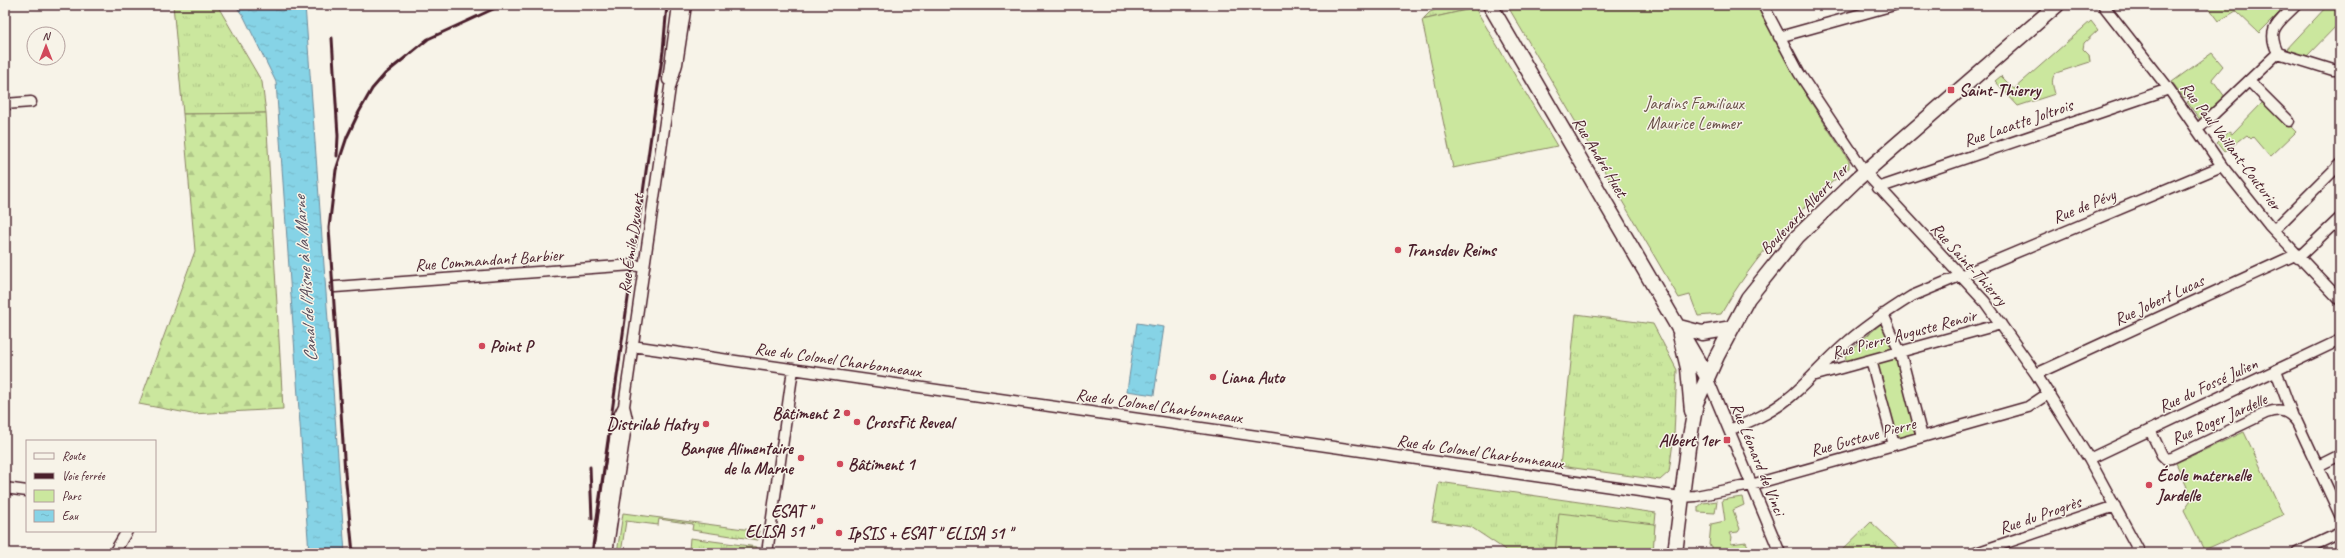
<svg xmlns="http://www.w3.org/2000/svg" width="2345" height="558" font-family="Caveat,sans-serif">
  <defs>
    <pattern id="grass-tufts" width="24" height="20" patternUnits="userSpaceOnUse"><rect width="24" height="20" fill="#cbe79e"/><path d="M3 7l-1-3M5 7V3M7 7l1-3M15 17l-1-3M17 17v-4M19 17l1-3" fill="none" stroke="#b0c688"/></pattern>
    <pattern id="forest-firs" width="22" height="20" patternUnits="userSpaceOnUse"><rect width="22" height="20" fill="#cbe79e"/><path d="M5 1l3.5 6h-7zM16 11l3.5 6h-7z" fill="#b0c688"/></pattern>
    <pattern id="water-ripples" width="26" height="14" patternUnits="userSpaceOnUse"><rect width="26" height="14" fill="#86d3e6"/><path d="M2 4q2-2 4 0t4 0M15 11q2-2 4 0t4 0" fill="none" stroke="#75b5c5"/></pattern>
  </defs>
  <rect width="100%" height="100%" fill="#f7f3e8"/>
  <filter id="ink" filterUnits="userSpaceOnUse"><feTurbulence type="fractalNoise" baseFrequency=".025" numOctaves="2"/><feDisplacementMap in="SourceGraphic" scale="8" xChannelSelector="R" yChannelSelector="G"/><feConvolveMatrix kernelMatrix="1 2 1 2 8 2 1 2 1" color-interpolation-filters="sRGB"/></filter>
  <g filter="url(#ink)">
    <path fill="url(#grass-tufts)" stroke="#8a8364" d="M173,5H217L262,82L266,113L183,114Z
      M1447,5H1474L1475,8L1422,20L1430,12Z
      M1576,314L1653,324L1677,370L1674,435L1669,472L1660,480L1560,466Z
      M1439,482L1656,513L1652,553H1507L1504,549L1471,527L1432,521Z
      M623,513L759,531L758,540L692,530L693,524L659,519L658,525L626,521L621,553H617Z
      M1871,522L1904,553H1839Z
      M690,538L757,547L756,553H685L689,550Z"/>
    <path fill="url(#forest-firs)" stroke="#8a8364" d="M266,113L283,409L192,414L139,404L195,251L183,114Z"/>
    <path fill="#cbe79e" stroke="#8a8364" d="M1507,5H1759L1806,95L1849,161V168C1797,210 1754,256 1721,314L1698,316L1690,295L1679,298Z
      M2207,5H2287L2259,33L2236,11L2219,21Z
      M2328,5H2340V22L2305,58L2284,52Z
      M1475,8L1557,146L1453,168L1422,20Z
      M2091,21L2098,30L2084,43L2083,49L2089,55L2090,62L2056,73C2050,79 2053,86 2055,94L2018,106L1995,81L2001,76L2014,89Z
      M2212,53L2223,66L2212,79L2225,97L2201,121L2187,102L2192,99L2189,95L2184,98L2172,82Z
      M2265,100L2296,132L2270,157L2253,137L2251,139L2247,135L2224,152L2217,143L2229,132L2232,134Z
      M1881,324L1883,325L1895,349L1849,362L1846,360L1845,354Z
      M1897,358L1918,434L1897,439L1877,363Z
      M2244,432L2283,515L2204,550L2184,510L2192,498L2176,463Z
      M1742,497L1744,505L1733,510L1740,529L1738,532L1730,533L1732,537L1731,544L1746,542L1751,553H1708V550H1712V546L1709,545L1711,524L1725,521L1722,500Z
      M1717,501L1715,513L1698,512V507L1703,503Z
      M1559,513L1655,524L1653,553H1555Z"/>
    <path fill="url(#water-ripples)" stroke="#6e8b9b" d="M235,5H305L345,553H309L276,82L244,17Z
      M1137,323L1164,327L1154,395L1127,391Z"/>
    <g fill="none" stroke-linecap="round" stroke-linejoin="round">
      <g stroke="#4a1f2b" stroke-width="13">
        <path id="street" d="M1763,5L1799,73L1865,172L1985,302L2036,374L2089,459L2140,553
          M2103,5L2169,89L2222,166L2269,225L2340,300
          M2296,5C2280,22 2265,28 2278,53L2333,70H2340
          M1779,37L1894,5
          M668,80L678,5
          M2249,81L2289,121
          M5,104L31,102
          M2197,130L2278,53
          M1878,188L2169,89
          M2274,230L2340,164
          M2298,258L2340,218
          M335,287L633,265L644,267
          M1883,314L1900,352L1922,437
          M632,346L1681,497L1696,496L1751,485L1922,437L2028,407L2049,393
          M1871,360L1894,445
          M2276,371L2293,417
          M2036,374L2295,255
          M1816,375L2001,324
          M1707,377L1780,553
          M1729,430C1741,425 1753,421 1765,414C1796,398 1817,369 1843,346C1864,327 1888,311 1912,296L2222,166
          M2150,430L2162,455L2166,459L2172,458L2266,413C2280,408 2288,410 2297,422L2340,515
          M2089,459L2340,340
          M2318,466L2340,455
          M5,488L27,491
          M114,553L127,531
          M599,553L618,418L624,406L670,87L677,64L686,5
          M607,553L627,419L624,406
          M767,553L793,369
          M1976,553L2115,506
          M2297,553L2340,533"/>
      </g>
      <g stroke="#4a1f2b" stroke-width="17">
        <path id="secondary" d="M1490,5L1707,377
          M1679,327L1702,333L1732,328
          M1680,335L1688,368L1692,411
          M1675,553L1688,448L1696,403L1717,356L1748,298L1797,237L1856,180L2057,5"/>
      </g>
      <use href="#street" stroke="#f7f3e8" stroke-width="10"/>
      <use href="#secondary" stroke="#f7f3e8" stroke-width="14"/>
      <path stroke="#4a1f2b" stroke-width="3" d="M332,38L338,136L337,156
        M590,467L592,519
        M353,553L345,473L329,228L336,170L347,137L359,112L372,89L385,74L428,39L502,5
        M592,553L663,51L667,5"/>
    </g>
  </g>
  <g fill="#d1495b" stroke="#f7f3e8" stroke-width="1.5">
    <rect x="1947" y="86" width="8" height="8" rx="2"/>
    <circle cx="1398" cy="250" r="4"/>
    <circle cx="482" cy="346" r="4"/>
    <circle cx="1213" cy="377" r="4"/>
    <circle cx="847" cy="413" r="4"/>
    <circle cx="857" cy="422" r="4"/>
    <circle cx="706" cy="424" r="4"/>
    <rect x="1723" y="436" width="8" height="8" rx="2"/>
    <circle cx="801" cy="458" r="4"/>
    <circle cx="840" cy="464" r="4"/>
    <circle cx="2149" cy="485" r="4"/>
    <circle cx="820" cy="521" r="4"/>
    <circle cx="839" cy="533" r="4"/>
  </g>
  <g text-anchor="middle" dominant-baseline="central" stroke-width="3" stroke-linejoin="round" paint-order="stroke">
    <g font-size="17" font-weight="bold" fill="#4a1f2b" stroke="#f7f3e8" text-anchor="start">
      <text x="1959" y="90">Saint-Thierry</text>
      <text x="1406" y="250">Transdev Reims</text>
      <text x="490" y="346">Point P</text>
      <text x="1221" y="377">Liana Auto</text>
      <text x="839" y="413" text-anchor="end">Bâtiment 2</text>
      <text x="865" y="422">CrossFit Reveal</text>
      <text x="698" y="424" text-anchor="end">Distrilab Hatry</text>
      <text x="1719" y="440" text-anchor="end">Albert 1er</text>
      <text x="793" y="448" text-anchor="end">Banque Alimentaire<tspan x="793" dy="20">de la Marne</tspan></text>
      <text x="848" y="464">Bâtiment 1</text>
      <text x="2157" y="475">École maternelle<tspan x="2157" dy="20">Jardelle</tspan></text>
      <text x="812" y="511" text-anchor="end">ESAT "<tspan x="812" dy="20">ELISA 51 "</tspan></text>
      <text x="847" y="533">IpSIS + ESAT " ELISA 51 "</text>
    </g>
    <g font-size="17" fill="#6a5148" stroke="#f7f3e8">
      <text x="1694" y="103">Jardins Familiaux<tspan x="1694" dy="20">Maurice Lemmer</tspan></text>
    </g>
    <g font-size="17" fill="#4a1f2b" stroke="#f7f3e8">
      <text transform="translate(2018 123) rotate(-19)">Rue Lacatte Joltrois</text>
      <text transform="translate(2231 146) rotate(53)">Rue Paul Vaillant-Couturier</text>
      <text transform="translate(1600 157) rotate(59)">Rue André Huet</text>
      <text transform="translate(2084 206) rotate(-22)">Rue de Pévy</text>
      <text transform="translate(1804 209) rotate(-46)">Boulevard Albert 1er</text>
      <text transform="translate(631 244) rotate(-82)">Rue Émile Druart</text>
      <text transform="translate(489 260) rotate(-4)">Rue Commandant Barbier</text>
      <text transform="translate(1969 264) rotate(48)">Rue Saint-Thierry</text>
      <text transform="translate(2159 300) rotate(-25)">Rue Jobert Lucas</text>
      <text transform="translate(1904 334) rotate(-15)">Rue Pierre Auguste Renoir</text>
      <text transform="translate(838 360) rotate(8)">Rue du Colonel Charbonneaux</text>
      <text transform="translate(2208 385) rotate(-25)">Rue du Fossé Julien</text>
      <text transform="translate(1159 406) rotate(8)">Rue du Colonel Charbonneaux</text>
      <text transform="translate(2219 419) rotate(-24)">Rue Roger Jardelle</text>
      <text transform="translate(1863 437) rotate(-15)">Rue Gustave Pierre</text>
      <text transform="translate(1480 452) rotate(8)">Rue du Colonel Charbonneaux</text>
      <text transform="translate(1758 459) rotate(68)">Rue Léonard de Vinci</text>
      <text transform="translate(2040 515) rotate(-19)">Rue du Progrès</text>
    </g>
    <g font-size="18" font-style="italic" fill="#594c5a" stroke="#f7f3e8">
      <text transform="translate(305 279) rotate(-94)">Canal de l'Aisne à la Marne</text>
    </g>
  </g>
  <rect width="2345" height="558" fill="none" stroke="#f7f3e8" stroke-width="20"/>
  <rect x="10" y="10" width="2325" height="538" fill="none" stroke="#4a1f2b" stroke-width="1.5" filter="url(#ink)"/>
  <rect x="26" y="440" width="130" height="92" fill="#f7f3e8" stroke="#b29e9c"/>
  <rect x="34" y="453" width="20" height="6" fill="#f7f3e8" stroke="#b29e9c"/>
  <text x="62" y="460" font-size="12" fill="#4a1f2b">Route</text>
  <rect x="34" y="473" width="20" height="6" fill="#4a1f2b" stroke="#b29e9c"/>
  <text x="62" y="480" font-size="12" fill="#4a1f2b">Voie ferrée</text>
  <rect x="34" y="490" width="20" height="12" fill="#cbe79e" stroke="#b29e9c"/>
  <text x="62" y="500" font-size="12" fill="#4a1f2b">Parc</text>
  <rect x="34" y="510" width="20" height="12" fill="url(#water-ripples)" stroke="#b29e9c"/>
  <text x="62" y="520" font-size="12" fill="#4a1f2b">Eau</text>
  <g transform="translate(46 46)"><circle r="19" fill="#f7f3e8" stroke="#b29e9c"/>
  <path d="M0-3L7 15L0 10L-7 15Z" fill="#d1495b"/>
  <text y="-6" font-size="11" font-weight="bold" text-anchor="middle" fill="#4a1f2b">N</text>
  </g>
</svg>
